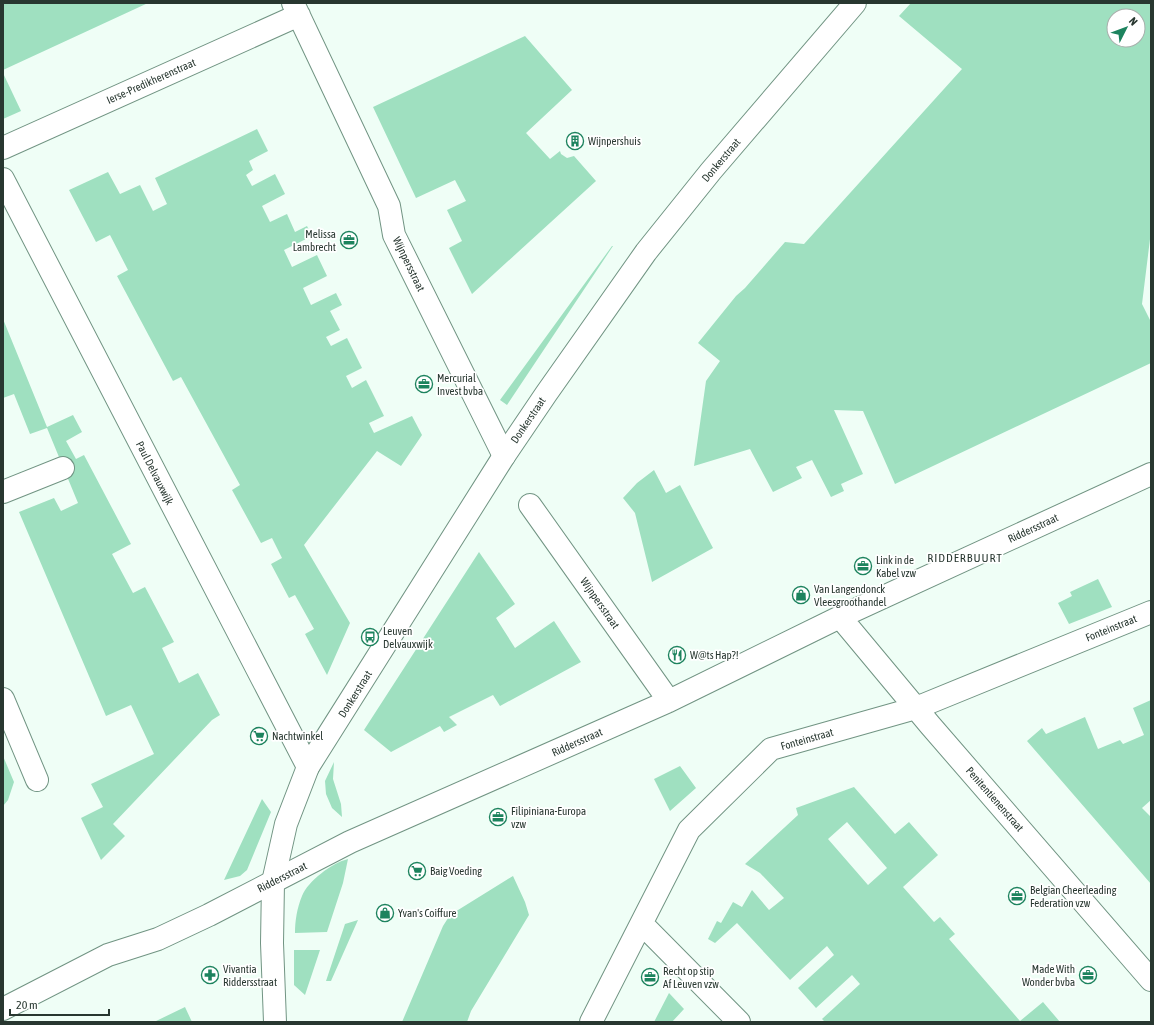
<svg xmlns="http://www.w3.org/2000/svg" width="1154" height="1025" font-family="'Asap Condensed',sans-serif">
  <rect width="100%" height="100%" fill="#effef6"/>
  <path fill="#9fe0c0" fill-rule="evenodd" d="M3,3H148L3,70Z
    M911,3H1151V231L1142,304L1151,322V363L895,484L863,411L834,410L863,474L841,484L844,491L831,497L812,460L796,467L802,478L773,492L750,449L694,466L706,381L720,361L698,343L736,296L745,288L785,242L804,244L962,69L899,16ZM1114,16H1138V40H1114Z
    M525,36L572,90L526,133L550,159L560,151L561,154L567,158L574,156L596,181L472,294L449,248L462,241L447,210L466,201L455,180L416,198L373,107Z
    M3,73L21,111L3,119Z
    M257,129L268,151L249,161L253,170L246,175L252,186L275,174L285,194L262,206L270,222L287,214L295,232L307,226L312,236L284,250L292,267L317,255L327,276L303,288L311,305L336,293L342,305L330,311L340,330L326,337L331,346L347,338L362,368L346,376L352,388L366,380L384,416L369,423L374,433L412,416L422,435L401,466L377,451L304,545L350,623L327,675L305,634L314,629L295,595L289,598L271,564L282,558L272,538L261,543L232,490L240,485L181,377L173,381L117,276L128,270L110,235L96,242L69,190L108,172L120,194L140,185L153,211L167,204L155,178Z
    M612,246H613L507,405L500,400Z
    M3,319L47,427L73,415L82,432L66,441L76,459L84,455L131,544L112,554L133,593L145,587L174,642L162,648L179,683L198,673L220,715L212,720L113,824L125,836L101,860L81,818L103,807L91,784L154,754L131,705L106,716L19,512L54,498L61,511L78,503L47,428L30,434L14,394L3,398Z
    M654,470L666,493L680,485L713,548L652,582L635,513L623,498L637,483Z
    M479,552L515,604L496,618L515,648L554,621L581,662L500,706L493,695L449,717L457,725L444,732L440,726L391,752L364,730Z
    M1098,579L1112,607L1069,624L1058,603L1072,596L1070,592Z
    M1151,700V800L1142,808L1151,817V884L1027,741L1042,728L1046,734L1085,717L1098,749L1120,740L1123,744L1144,735L1133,708Z
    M3,756L14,782L8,800L3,806Z
    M334,762L333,779L341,804L342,817L332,808L326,794L325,781Z
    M680,766L696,788L670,811L654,779Z
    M854,787L895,834L909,822L938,855L903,887L934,922L940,917L955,934L949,939L1020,1021L1043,1002L1060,1022H825L822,1019L860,984L852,975L816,1008L798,988L834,955L827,946L790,980L737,923L715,943L708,939L717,921L721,923L733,902L742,907L752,890L769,910L784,898L760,873L745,864L798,815L796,808ZM847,822L887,868L868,885L828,839Z
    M262,799L271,812L247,870L240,876L224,880Z
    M348,859L343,883L327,932L295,933C295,921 297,908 302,896C308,881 332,863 348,859Z
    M513,876L525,902L529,915L471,1011L467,1022H402L443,926L450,915Z
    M358,920L331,981H326L345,924Z
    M294,950H320L305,995L294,985Z
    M669,993L684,1009L672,1022H654Z
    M185,1007L192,1022H154Z"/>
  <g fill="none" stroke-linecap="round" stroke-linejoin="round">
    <g stroke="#719483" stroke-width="24">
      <path id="minor" d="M293,3L389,206L394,235L504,456
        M3,148L299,15
        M3,179L308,767
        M3,492L63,468
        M530,505L669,701
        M840,617L930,725L1151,980
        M3,699L37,780
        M642,924L739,1022
        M3,1009L108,955L158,939L209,915L350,842L669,701L840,617L1151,474
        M591,1022L689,830L771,749L916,708L1151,612"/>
    </g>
    <g stroke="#719483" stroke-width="24">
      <path id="tertiary" d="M275,1022L272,943L273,882L286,824L308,767L504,456L546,394L646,252L711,171L855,3"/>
    </g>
    <use href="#minor" stroke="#fff" stroke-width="22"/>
    <use href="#tertiary" stroke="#fff" stroke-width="22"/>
  </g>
  <defs>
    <g id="building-ring" transform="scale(0.9)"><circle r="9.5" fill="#fff" stroke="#1d835e" stroke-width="1.5"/><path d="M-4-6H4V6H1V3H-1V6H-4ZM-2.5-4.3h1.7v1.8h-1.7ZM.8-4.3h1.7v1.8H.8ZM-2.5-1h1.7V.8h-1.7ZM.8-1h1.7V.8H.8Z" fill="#1d835e"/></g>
    <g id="office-ring" transform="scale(0.9)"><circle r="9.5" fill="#fff" stroke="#1d835e" stroke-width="1.5"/><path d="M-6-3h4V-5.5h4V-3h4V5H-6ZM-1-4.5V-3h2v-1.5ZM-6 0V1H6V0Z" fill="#1d835e"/></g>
    <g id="shop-ring" transform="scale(0.9)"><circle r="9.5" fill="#fff" stroke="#1d835e" stroke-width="1.5"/><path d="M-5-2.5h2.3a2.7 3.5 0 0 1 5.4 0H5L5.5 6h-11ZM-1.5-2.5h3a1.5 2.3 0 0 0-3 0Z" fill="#1d835e"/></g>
    <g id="bus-ring" transform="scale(0.9)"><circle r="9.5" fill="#fff" stroke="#1d835e" stroke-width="1.5"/><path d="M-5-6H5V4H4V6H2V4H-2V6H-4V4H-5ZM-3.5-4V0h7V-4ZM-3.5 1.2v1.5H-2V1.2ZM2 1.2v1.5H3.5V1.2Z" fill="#1d835e"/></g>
    <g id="restaurant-ring" transform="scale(0.9)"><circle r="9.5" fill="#fff" stroke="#1d835e" stroke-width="1.5"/><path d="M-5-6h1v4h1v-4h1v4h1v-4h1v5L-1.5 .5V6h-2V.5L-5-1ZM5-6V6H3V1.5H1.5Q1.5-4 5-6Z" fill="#1d835e"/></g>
    <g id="supermarket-ring" transform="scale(0.9)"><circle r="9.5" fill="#fff" stroke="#1d835e" stroke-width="1.5"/><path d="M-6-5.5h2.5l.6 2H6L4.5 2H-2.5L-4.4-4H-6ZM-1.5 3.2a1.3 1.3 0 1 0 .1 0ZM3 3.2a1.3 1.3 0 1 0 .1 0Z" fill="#1d835e"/></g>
    <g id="pharmacy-ring" transform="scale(0.9)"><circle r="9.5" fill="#fff" stroke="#1d835e" stroke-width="1.5"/><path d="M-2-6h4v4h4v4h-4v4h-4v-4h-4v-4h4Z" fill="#1d835e"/></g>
  </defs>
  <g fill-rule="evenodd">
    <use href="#building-ring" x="575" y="141"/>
    <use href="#office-ring" x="349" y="240"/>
    <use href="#office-ring" x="424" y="384"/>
    <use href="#office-ring" x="863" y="566"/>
    <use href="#shop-ring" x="801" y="595"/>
    <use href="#bus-ring" x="370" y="637"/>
    <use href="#restaurant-ring" x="677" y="655"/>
    <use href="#supermarket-ring" x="259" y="736"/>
    <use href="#office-ring" x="498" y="817"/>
    <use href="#supermarket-ring" x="417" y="871"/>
    <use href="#office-ring" x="1017" y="896"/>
    <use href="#shop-ring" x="385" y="913"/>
    <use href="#pharmacy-ring" x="210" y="975"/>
    <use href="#office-ring" x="1088" y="975"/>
    <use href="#office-ring" x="650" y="977"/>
  </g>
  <g text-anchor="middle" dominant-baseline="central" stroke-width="3.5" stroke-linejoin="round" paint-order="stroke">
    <g font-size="11" fill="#283730" stroke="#fff">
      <text transform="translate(151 81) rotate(-24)">Ierse-Predikherenstraat</text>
      <text transform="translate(721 160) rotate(-50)">Donkerstraat</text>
      <text transform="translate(409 264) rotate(64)">Wijnpersstraat</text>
      <text transform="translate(528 420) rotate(-56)">Donkerstraat</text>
      <text transform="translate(155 473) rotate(63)">Paul Delvauxwijk</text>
      <text transform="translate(1033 528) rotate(-25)">Riddersstraat</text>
      <text transform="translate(600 603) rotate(55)">Wijnpersstraat</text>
      <text transform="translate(1111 628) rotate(-22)">Fonteinstraat</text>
      <text transform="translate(355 694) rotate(-58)">Donkerstraat</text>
      <text transform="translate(807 739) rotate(-16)">Fonteinstraat</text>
      <text transform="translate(577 742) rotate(-24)">Riddersstraat</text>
      <text transform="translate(995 799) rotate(49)">Penitentienenstraat</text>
      <text transform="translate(282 877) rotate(-27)">Riddersstraat</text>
    </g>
    <g font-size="11" fill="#283730" stroke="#fff" text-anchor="start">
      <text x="588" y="141">Wijnpershuis</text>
      <text x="336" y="234" text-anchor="end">Melissa<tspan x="336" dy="13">Lambrecht</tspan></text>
      <text x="437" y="378">Mercurial<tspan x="437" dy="13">Invest bvba</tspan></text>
      <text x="876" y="560">Link in de<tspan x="876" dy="13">Kabel vzw</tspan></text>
      <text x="814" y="589">Van Langendonck<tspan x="814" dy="13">Vleesgroothandel</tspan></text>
      <text x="383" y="631">Leuven<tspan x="383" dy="13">Delvauxwijk</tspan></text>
      <text x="690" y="655">W@ts Hap?!</text>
      <text x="272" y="736">Nachtwinkel</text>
      <text x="511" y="811">Filipiniana-Europa<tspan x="511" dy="13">vzw</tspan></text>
      <text x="430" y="871">Baig Voeding</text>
      <text x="1030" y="890">Belgian Cheerleading<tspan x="1030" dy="13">Federation vzw</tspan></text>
      <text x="398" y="913">Yvan's Coiffure</text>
      <text x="223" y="969">Vivantia<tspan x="223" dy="13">Riddersstraat</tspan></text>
      <text x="1075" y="969" text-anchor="end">Made With<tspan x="1075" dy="13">Wonder bvba</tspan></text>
      <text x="663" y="971">Recht op stip<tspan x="663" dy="13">Af Leuven vzw</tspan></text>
    </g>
    <g font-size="12" letter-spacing="1" fill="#283730" stroke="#fff">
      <text x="965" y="558">RIDDERBUURT</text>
    </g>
  </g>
  <rect width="1154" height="1025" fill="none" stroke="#283730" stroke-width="8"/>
  <g transform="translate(1126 28) rotate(48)"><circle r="19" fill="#ffffff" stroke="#a9afac"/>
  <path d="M0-3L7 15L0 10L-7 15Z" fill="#1d835e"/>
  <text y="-6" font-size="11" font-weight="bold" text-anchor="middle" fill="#283730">N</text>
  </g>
  <path d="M10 1009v6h99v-6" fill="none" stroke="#283730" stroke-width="2"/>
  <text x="16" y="1009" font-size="12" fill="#283730" stroke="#ffffff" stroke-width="3" paint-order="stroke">20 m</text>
</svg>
